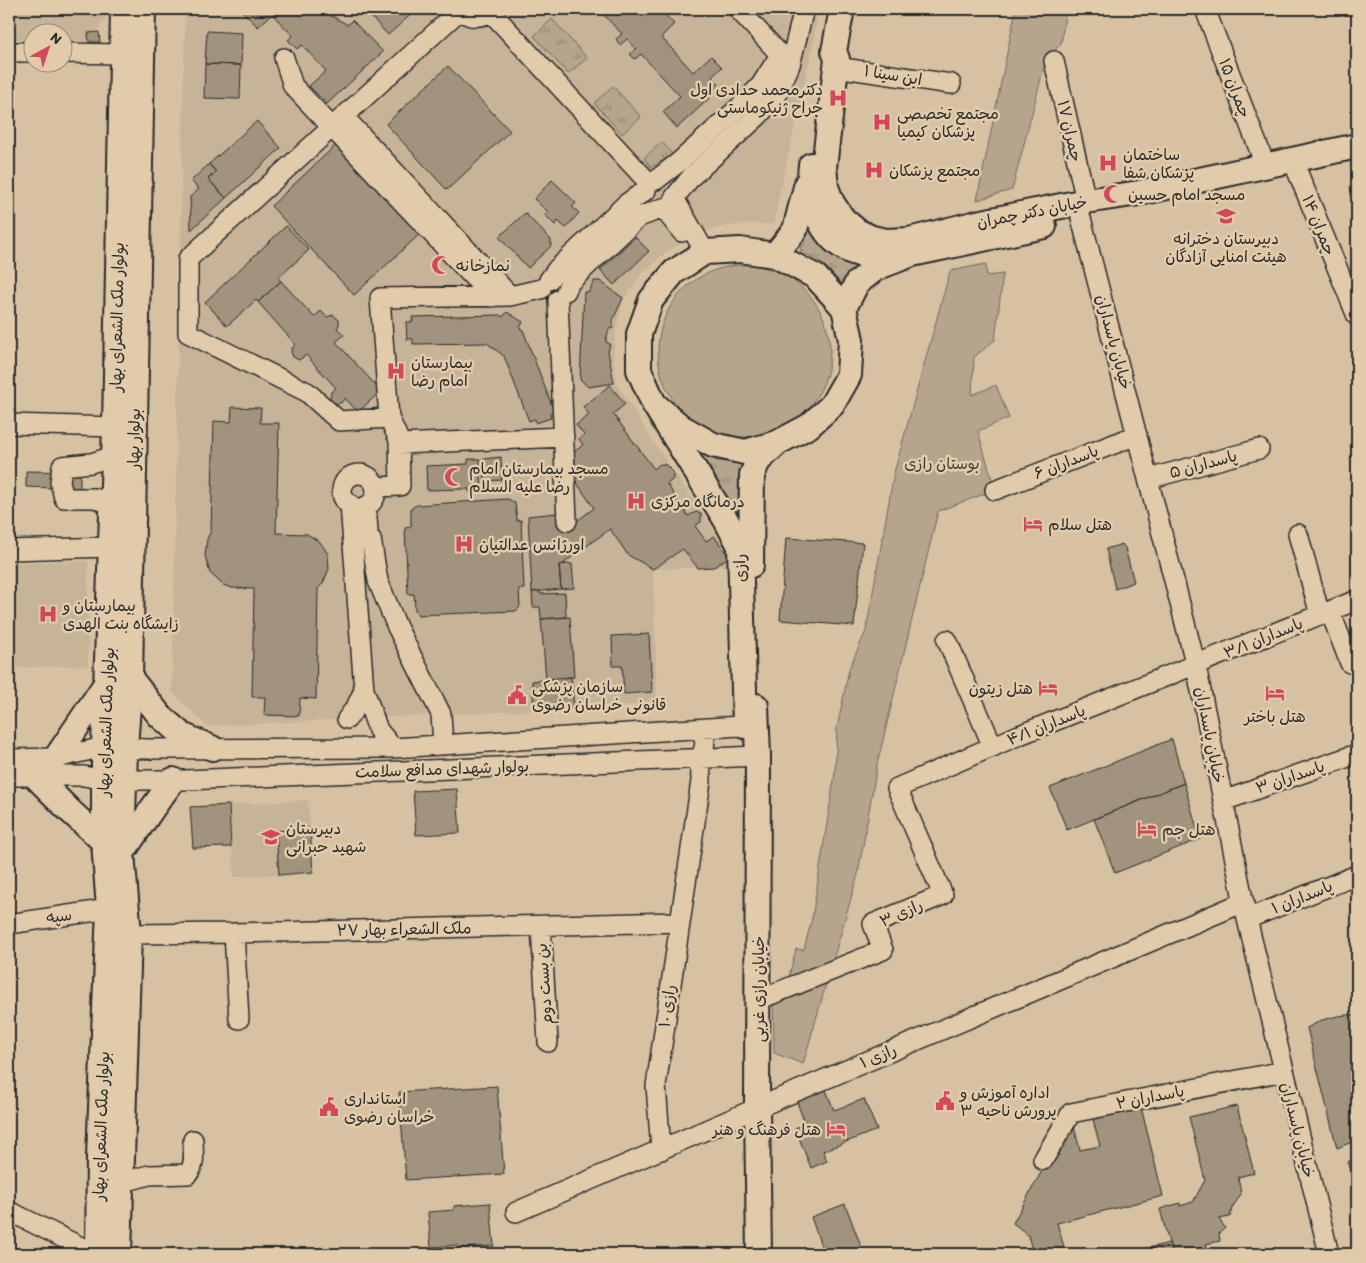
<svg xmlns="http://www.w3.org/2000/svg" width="1366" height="1263" font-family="Itim,'Playpen Sans Arabic',sans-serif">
  <defs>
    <pattern id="grass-tufts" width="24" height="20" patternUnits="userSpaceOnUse" patternTransform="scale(1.25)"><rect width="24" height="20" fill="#b6a58d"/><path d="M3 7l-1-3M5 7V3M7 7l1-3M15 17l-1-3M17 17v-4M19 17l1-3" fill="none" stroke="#948773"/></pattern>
  </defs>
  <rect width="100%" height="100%" fill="#d6c1a3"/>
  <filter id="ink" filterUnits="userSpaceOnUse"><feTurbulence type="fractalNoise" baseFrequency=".02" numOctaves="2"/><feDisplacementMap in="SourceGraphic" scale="10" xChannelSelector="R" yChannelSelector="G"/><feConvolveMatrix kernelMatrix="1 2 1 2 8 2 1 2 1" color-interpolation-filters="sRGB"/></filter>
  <g filter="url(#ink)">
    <path fill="#c6b398" d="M9,9H107V16L96,32L88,33L89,42L63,41L62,32H32V40L9,39Z
      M185,9H818L813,44L773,224H747L720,227L696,235L666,252L642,273L623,301L616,329L613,358L617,384L654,443L739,566L653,569L657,704L207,726L172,692Z
      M88,561V665L9,668V563Z
      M308,800L313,872L234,877L229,805Z"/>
    <path fill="url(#grass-tufts)" stroke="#70685c" d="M552,19L587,58L568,74L534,36Z
      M613,86L641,117L622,134L594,103Z
      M662,142L673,155L651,167L644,158Z
      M814,203L870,263L843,285L823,264L800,250Z
      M692,448L717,461L744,464V536Z"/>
    <path fill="#b6a58d" stroke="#70685c" d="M1016,9H1066L1061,43L1045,63L1012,190L977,200Z
      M986,264L987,276L1003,274L995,340L974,357L972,395L996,385L1009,418L978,431L995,490L938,511L877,765L858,874L803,1064L774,1053L773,983L786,988L796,949L804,950L812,918L835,773L837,729L849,669L866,631L894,473L950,271Z
      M658 351a86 86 0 1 1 172 0a86 86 0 1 1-172 0Z"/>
    <path fill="#a1937e" stroke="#2b2b2b" d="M240,9H324L328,14L348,25L352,20L383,52L327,104L309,86L326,71L302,45L297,49L288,40L293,36L272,14L258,27Z
      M364,9H417L388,35Z
      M598,9H635L642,17L651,9H659L674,24L661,37L693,72L711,56L722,67L712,77L719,84L711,92L714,94L677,128L663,112L680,96L641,54L635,59L630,54L636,49L627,39L620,45L616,39L622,34Z
      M207,31L242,33L241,65L205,64Z
      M99,32L100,42H89L88,33Z
      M205,64L241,65L240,99L204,98Z
      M448,66L510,131L447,190L386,124Z
      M257,121L281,148L226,198L208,179L216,172L209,164Z
      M338,143L421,233L354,295L271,206Z
      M209,164L216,172L208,179L226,198L191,230L190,197L199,189L191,181Z
      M552,180L576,203L572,207L579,213L566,228L558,221L555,225L545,215L548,212L534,199Z
      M525,213L551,240V246L528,268L499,237Z
      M286,226L309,250L278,278L281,281L258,302L256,300L227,326L205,302Z
      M635,237L649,251L614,285L600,270Z
      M281,281L314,317L321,311L327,317L333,315L339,320V325L337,328L344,335L336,342L381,391L358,412L345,398L341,403H335L332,401L330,398L331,392L336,388L306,355L299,360L293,357L291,352L292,348L296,345L258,302Z
      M594,281H600L623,298L613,320V328L609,329L606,340V342L610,344L608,352L614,383L588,387L580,379L584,292H589Z
      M507,312L523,322L520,328L523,330L554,411L550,413L551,418L536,423L535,419L529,421L504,356L487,343L413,344V339H407L406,322H413L412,317L500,315L503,317Z
      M610,385L625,404L613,414L654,469L660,464L666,465L670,469L673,473V479L667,484L688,516L696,512L701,514V522L695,526L706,541L714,536L729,557L714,567L698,568L683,549L653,569L628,555L610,529L565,562V564L559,565L561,589L532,592L528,516L557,513L558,526H564V531L594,508L572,476L574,452L583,445L579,439L584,435L576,425L589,415L583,407Z
      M232,407L261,408L260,423H279L276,533L307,534L320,542L328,554L329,569L323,583L318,589L316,699L300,698L299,716L264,715L265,697H252L254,589L232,588L223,585L210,573L205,556L207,539L211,531L214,421L231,422Z
      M501,457L502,480L485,481L483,459Z
      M468,459H480L482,491L469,492V489L427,490L426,466L468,464Z
      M26,471L80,472V489L26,487Z
      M508,499L515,503L517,521L521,520L524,589H519L520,606L518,609L516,611L418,615L415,610L414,594H408L405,528L411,527V508L417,505Z
      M786,538L863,543L854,626L780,620Z
      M1122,544L1125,548L1134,582L1115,589L1106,549Z
      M565,564H572L574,588L561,589L559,565Z
      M540,591V594L565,593L566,617L541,619L540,607H533L532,592Z
      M570,617L574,677L546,679L541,619Z
      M649,634L652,692L624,694L622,666H613L612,636Z
      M571,677L574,708L534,710L532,681Z
      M1172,739L1184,783L1067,830L1050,788Z
      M1184,783L1200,839L1115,873L1094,819Z
      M457,789L460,833L416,835L413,791Z
      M229,805L231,847L193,848L190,807Z
      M310,828L313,872L279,875L276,831Z
      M1357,1014V1140L1337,1148L1307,1028L1322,1020L1338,1016Z
      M497,1086L504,1174L406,1180L399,1092Z
      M826,1090L834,1110L864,1099L877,1130L823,1151L827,1161L811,1168L795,1128L805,1124L797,1102Z
      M1237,1106L1254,1173L1238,1177L1241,1194L1232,1208L1230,1217L1219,1219L1225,1228L1219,1234L1220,1241L1206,1244L1209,1253L1226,1250L1227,1254H1172L1160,1209L1180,1203V1206L1193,1202L1205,1180L1189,1117Z
      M1141,1107L1163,1196L1057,1223L1066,1254H1033L1028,1235L1013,1223L1069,1122L1073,1123L1080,1150L1100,1146L1092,1116Z
      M1357,1156V1187L1348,1162Z
      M490,1203L494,1246L458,1248V1245L431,1247L428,1212L454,1210V1206Z
      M845,1204L864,1254H824L811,1217Z
      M1169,1243L1172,1254H1125Z"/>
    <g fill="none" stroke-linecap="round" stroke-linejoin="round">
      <g stroke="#2b2b2b" stroke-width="22">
        <path id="minor" d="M459,9C469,19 482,19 493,9
          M738,9L789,64
          M1205,9L1266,167
          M490,11L649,183
          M9,52H32
          M62,53L122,54
          M284,58L293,86L492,297
          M1054,61L1086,201
          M836,67L951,84
          M344,117L510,296
          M1293,161L1357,316
          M656,180L679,162L743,104L761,85L780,55
          M1081,218L1196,666L1247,919L1329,1254
          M705,252L674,198L692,176L757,117L777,95L790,65L804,9
          M549,280L557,269L626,204L646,190
          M566,291L570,282L639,217L663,208L682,232
          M558,300L567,521
          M389,418L339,421L307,392L188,333V259L460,10
          M9,424L115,427
          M399,444L564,437
          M342 491a17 17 0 1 1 34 0a17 17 0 1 1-34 0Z
          M1148,479L1259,449
          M376,487L400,486L399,440L389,418L380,298L510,296L541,289
          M995,490L1137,435
          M350,504L364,690L378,730L393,748
          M112,505L95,498H64L60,482L62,466L91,463L114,456
          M366,506L368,531
          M1298,534L1320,615
          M371,539L378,581L397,627L441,714L443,745
          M9,550L111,547
          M1330,611L1350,663
          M947,640L993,747
          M347,719L356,707L364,690
          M9,759L56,758L104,747L148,749L393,748L756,725
          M9,776H84L104,780H186L758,756
          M1223,801L1357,754
          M1247,919L1357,875
          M9,924L109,909
          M541,926L548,1042
          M234,933L239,1019
          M129,934L234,933L679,922
          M758,1000L883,950L873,924L943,895L897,788L1017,736L1357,600
          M661,1150L656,1086L701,781C701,774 700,767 701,760C703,746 709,745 700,729
          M1043,1160L1071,1113L1284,1071
          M120,1183L149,1175L188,1174C196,1165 193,1152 193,1140
          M9,1211L95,1254
          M516,1212L757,1108L1244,902"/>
      </g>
      <g stroke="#2b2b2b" stroke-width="28">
        <path id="major" d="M842,9L834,51L837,59L824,167L826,187L832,203L843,219L857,231L872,238L886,241L909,240L977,223L1086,201L1139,193L1357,146
          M811,165C807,197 818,235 848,250C863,258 882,255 898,255
          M775,255L795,230L807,183
          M844,308L857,283L876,268L912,254L1044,226
          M654,404L681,427L713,445L745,452L777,443L809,426L832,405L849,375L851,340L844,308L816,277L775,255L740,250L705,252L674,272L651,300L639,334V370L654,404L726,520L740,546L745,726
          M751,565L752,475L758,461L777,443
          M130,678L160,716L182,735L212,748
          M756,706L758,756L757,1108L759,1254
          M56,758L107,682
          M34,775L70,811L104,842
          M122,853L152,809L173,780
          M98,1254L99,1157L109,909L104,842V747L115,427L123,9
          M119,1254L129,934L122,853L125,748L130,678L143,9"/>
      </g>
      <use href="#minor" stroke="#e1cbab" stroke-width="19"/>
      <use href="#major" stroke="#e1cbab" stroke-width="24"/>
    </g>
  </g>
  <defs>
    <g id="hospital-bare" transform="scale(1.5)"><path d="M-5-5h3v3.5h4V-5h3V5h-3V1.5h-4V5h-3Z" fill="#d1495b" stroke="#e1cbab" stroke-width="2.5" paint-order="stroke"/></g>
    <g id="mosque-bare" transform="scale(1.5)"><path d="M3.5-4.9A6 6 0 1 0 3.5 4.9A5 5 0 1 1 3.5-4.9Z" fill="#d1495b" stroke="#e1cbab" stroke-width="2.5" paint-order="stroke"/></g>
    <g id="school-bare" transform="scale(1.5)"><path d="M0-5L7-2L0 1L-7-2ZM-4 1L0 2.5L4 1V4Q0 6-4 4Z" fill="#d1495b" stroke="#e1cbab" stroke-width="2.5" paint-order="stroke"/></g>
    <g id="hotel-bare" transform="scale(1.5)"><path d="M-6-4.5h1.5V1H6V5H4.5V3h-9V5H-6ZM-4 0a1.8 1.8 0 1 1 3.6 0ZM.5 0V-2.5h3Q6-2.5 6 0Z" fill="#d1495b" stroke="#e1cbab" stroke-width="2.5" paint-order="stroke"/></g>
    <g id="civic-bare" transform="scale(1.5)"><path d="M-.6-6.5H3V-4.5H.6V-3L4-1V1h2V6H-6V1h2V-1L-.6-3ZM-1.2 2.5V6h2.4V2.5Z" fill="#d1495b" stroke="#e1cbab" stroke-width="2.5" paint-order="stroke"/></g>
  </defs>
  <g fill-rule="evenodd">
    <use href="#hospital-bare" x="838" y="98"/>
    <use href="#hospital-bare" x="882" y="122"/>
    <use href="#hospital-bare" x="1108" y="163"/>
    <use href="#hospital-bare" x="874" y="170"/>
    <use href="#mosque-bare" x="1113" y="194"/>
    <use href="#school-bare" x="1226" y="216"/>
    <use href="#mosque-bare" x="441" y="265"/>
    <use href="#hospital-bare" x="396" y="371"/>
    <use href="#mosque-bare" x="454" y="477"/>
    <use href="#hospital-bare" x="636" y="501"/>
    <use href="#hotel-bare" x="1033" y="524"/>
    <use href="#hospital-bare" x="464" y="544"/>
    <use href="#hospital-bare" x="48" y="614"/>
    <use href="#hotel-bare" x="1048" y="688"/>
    <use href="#hotel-bare" x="1275" y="693"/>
    <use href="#civic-bare" x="517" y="695"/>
    <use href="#hotel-bare" x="1147" y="829"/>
    <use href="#school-bare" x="271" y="837"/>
    <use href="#civic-bare" x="945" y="1101"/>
    <use href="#civic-bare" x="329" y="1107"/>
    <use href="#hotel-bare" x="836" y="1129"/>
  </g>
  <g text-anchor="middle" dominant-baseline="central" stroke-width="5" stroke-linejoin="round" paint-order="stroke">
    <g font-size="16" fill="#2b2b2b" stroke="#e1cbab">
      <text transform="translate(893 75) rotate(9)">ابن سینا ۱</text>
      <text transform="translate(1235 88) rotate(69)">چمران ۱۵</text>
      <text transform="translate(1070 131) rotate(77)">چمران ۱۷</text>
      <text transform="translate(1032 212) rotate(-11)">خیابان دکتر چمران</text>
      <text transform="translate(1319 225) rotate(68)">چمران ۱۴</text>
      <text transform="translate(117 317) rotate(-89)">بولوار ملک الشعرای بهار</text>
      <text transform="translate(1114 342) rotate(75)">خیابان پاسداران</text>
      <text transform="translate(134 439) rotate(-89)">بولوار بهار</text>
      <text transform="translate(1066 462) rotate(-21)">پاسداران ۶</text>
      <text transform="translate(1203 464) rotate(-15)">پاسداران ۵</text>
      <text transform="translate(740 568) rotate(-92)">رازی</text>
      <text transform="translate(1263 638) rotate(-22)">پاسداران ۳/۱</text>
      <text transform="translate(106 722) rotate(-88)">بولوار ملک الشعرای بهار</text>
      <text transform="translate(1046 725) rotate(-22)">پاسداران ۴/۱</text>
      <text transform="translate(1210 735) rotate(79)">خیابان پاسداران</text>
      <text transform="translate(442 769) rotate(-2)">بولوار شهدای مدافع سلامت</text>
      <text transform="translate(1290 777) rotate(-19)">پاسداران ۳</text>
      <text transform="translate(1302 897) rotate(-22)">پاسداران ۱</text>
      <text transform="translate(901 913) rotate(-24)">رازی ۳</text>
      <text transform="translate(59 916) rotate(-8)">سپه</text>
      <text transform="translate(404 929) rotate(-1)">ملک الشعراء بهار ۲۷</text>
      <text transform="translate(544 984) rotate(-94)">بن بست دوم</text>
      <text transform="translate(758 989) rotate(-90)">خیابان رازی غربی</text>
      <text transform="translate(667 1006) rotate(-82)">رازی ۱۰</text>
      <text transform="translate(878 1056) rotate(-23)">رازی ۱</text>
      <text transform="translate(1150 1097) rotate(-11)">پاسداران ۲</text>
      <text transform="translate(101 1126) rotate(-88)">بولوار ملک الشعرای بهار</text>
      <text transform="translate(1298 1130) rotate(76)">خیابان پاسداران</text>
    </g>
    <g font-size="16" fill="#2b2b2b" stroke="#e1cbab" text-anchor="start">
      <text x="823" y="89" text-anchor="end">دکترمحمد حدادی اول<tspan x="823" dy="18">جراح ژنیکوماستی</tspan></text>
      <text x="897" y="113">مجتمع تخصصی<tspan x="897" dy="18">پزشکان کیمیا</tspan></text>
      <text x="1123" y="154">ساختمان<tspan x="1123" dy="18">پزشکان شفا</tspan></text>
      <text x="889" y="170">مجتمع پزشکان</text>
      <text x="1128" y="194">مسجد امام حسین</text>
      <text x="1226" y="238" text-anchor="middle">دبیرستان دخترانه<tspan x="1226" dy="18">هیئت امنایی آزادگان</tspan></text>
      <text x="456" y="265">نمازخانه</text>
      <text x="411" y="362">بیمارستان<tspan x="411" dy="18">امام رضا</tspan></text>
      <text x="469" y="468">مسجد بیمارستان امام<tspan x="469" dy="18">رضا علیه السلام</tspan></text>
      <text x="651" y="501">درمانگاه مرکزی</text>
      <text x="1048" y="524">هتل سلام</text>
      <text x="479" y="544">اورژانس عدالتیان</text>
      <text x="63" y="605">بیمارستان و<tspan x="63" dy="18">زایشگاه بنت الهدی</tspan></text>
      <text x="532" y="686">سازمان پزشکی<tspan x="532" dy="18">قانونی خراسان رضوی</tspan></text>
      <text x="1033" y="688" text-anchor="end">هتل زیتون</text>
      <text x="1275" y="716" text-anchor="middle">هتل باختر</text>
      <text x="286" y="828">دبیرستان<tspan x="286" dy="18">شهید حبرانی</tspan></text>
      <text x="1162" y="829">هتل جم</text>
      <text x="960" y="1092">اداره آموزش و<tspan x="960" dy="18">پرورش ناحیه ۳</tspan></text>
      <text x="344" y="1098">استانداری<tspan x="344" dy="18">خراسان رضوی</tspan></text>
      <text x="821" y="1129" text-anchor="end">هتل فرهنگ و هنر</text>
    </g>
    <g font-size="16" fill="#403d3a" stroke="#e1cbab">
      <text x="942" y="463">بوستان رازی</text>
    </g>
  </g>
  <rect width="1366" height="1263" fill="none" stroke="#e1cbab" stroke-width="30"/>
  <rect x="15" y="15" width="1336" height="1233" fill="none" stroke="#2b2b2b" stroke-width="2" filter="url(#ink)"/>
  <g transform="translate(48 48) rotate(40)"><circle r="24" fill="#e1cbab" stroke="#988b78"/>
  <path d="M0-4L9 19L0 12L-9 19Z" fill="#d1495b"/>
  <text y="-8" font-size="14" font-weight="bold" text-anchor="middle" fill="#2b2b2b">N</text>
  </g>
</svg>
